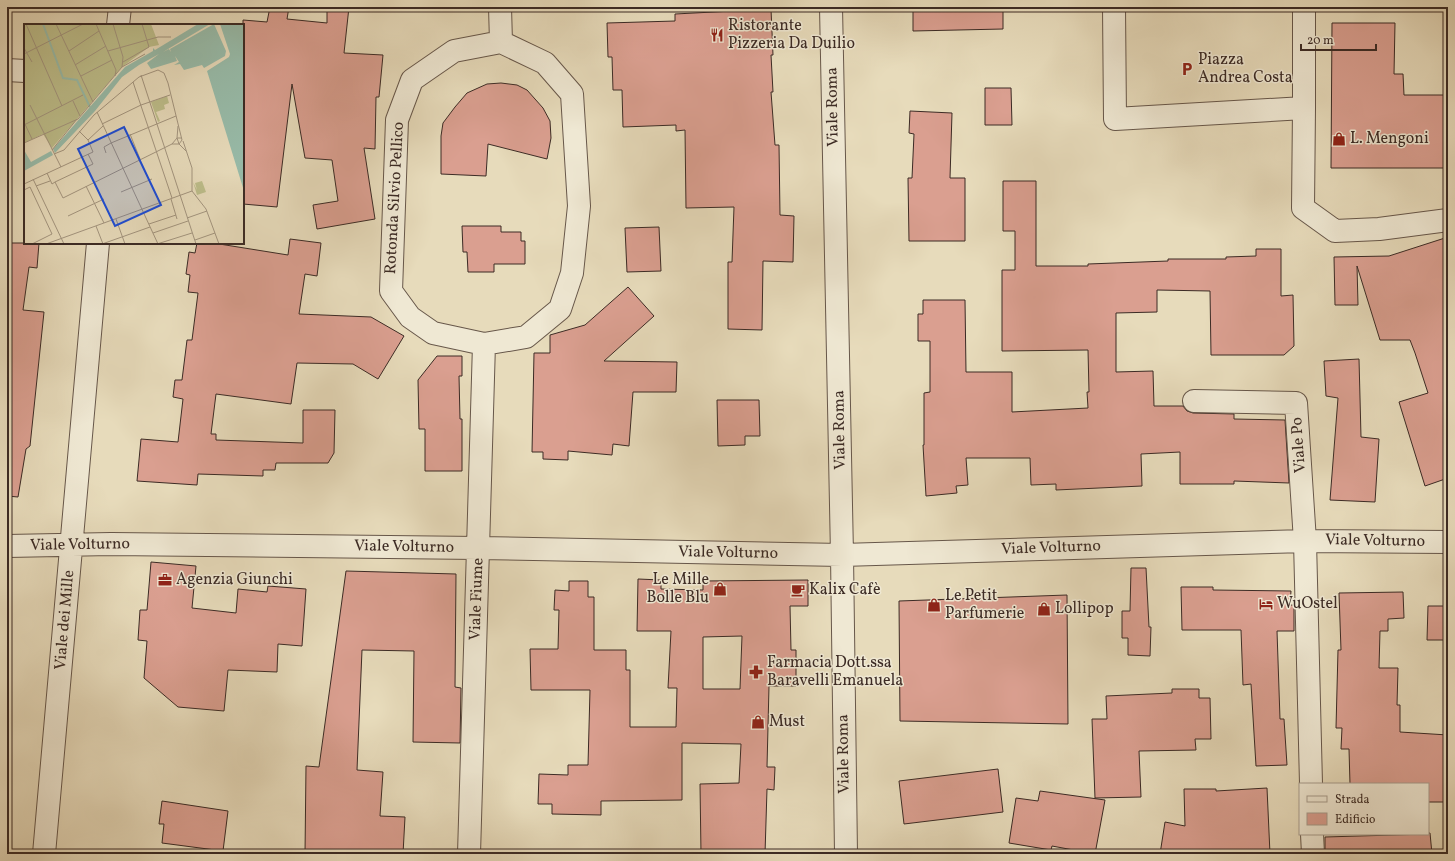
<svg xmlns="http://www.w3.org/2000/svg" width="1455" height="861" font-family="Vollkorn,serif">
  <rect width="100%" height="100%" fill="#e7dbbb"/>
  <filter id="stains"><feTurbulence type="fractalNoise" baseFrequency=".005" numOctaves="4"/><feColorMatrix values="0 0 0 0 .2 0 0 0 0 .09 0 0 0 0 .02 0 0 0 .5 -.17"/></filter>
  <radialGradient id="worn" r=".72"><stop offset=".6" stop-color="#630" stop-opacity="0"/><stop offset="1" stop-color="#630" stop-opacity=".3"/></radialGradient>
  <path fill="#da9f90" stroke="#3c2b25" fill-rule="evenodd" d="M270,7H289L287,19L327,23V7H349L344,53L383,55L379,97H376L375,149L364,148L375,219L317,229L313,205L338,201L332,160L305,158L292,84L277,207L243,204V20L267,22Z
    M913,7H1003V29L913,31Z
    M771,9L773,55H771L773,92H771L775,145H779L780,215L794,216L793,262L763,261L762,330L728,329V262H732L734,207L686,208L685,130L676,131V125L623,127L622,90H613L612,57H608L607,23L675,21V14Z
    M1332,23H1395L1394,74H1403L1404,95H1448V168H1331Z
    M501,83L517,85L527,90L543,108L550,121L551,138L547,159L488,144L486,176L441,174V136L443,123L455,107L467,93L487,84Z
    M985,88H1011L1012,125H985Z
    M910,111L952,113L950,178H965V241H909L908,178H912L914,134L909,133Z
    M1003,181H1036V266H1088V264L1168,261V259H1226V257L1256,256V249H1281V296L1293,295L1294,346L1284,355H1211L1210,291L1157,290V312L1116,313V372L1153,371L1154,406H1183L1187,411L1193,413L1234,414V419L1285,420L1289,483L1234,481V484H1180V452L1141,454L1142,486L1056,490V484L1031,485L1030,458H966L968,485L956,486L957,493L926,496L923,445H924V393L930,392V341H918V314H923V300H965L966,372H1012V412L1088,408L1087,392H1089L1088,350L1002,351V270H1015V231H1003Z
    M462,226H501V232H521V241H525V264H494V272H468L467,252H463Z
    M659,227L661,271L627,272L625,228Z
    M1448,237V478L1425,486L1399,402L1428,393L1415,353L1410,340H1380L1357,266L1358,305H1335L1334,257L1389,256Z
    M290,239L321,243L317,276L305,274L299,314L371,317L404,336L378,379L353,364L297,363L291,404L216,394L211,434H216V440L303,443V410H335L334,453L328,463H276L275,470H263V476L198,474L197,485L137,481L141,439L178,442L183,399L173,397L175,380H182L187,340H192L198,293L188,292L190,275L186,274L189,252L195,253L197,243H213L288,255Z
    M7,243H39L37,268L29,267L23,310L44,312L30,446L26,449L18,497L7,496Z
    M628,287L654,316L604,361L677,362L676,392H633L629,446L613,444L612,455L568,451V460L543,459V452H532L534,353H550V335L585,325Z
    M437,356H462V376H459L460,419H462V471H425V429H419L418,380Z
    M1359,359L1361,437L1379,439L1375,502L1330,500L1338,398L1326,396L1324,361Z
    M717,400H759L760,436H745V445L718,446Z
    M151,562L196,566L192,608L236,613L238,589L267,592L268,586L306,589L302,646L278,644L277,672L228,670L224,711L178,707L144,678L147,641L138,640L140,610H147Z
    M1131,568H1146L1149,627H1151L1150,656L1128,655V638H1122V611H1130Z
    M346,571L456,574L455,687L461,688L460,743L413,742L414,651L362,650L357,770L383,772L380,816L405,817L403,854H305L306,766L319,767Z
    M638,579L661,580V589L703,590V581L808,580V606H790L791,650H796V686H769L767,767H775L774,790L767,789L765,854H701L700,784L739,783L741,744L682,743V800L601,801V815L552,814V804H538L539,774L568,775V765H588L590,690H531L530,649H558L559,610H554L555,590L569,591V581H588V597H594V650H626V670H630V727H676L677,688H668L671,631H637ZM742,636L740,689H703V637Z
    M1181,587H1213V590L1291,591L1290,605H1294V631H1277L1280,719H1284L1287,765L1256,766L1251,684L1243,685L1241,630H1182Z
    M1403,592L1404,618L1388,619V631H1380L1379,668H1398L1397,705H1400V732L1448,735V802H1428V784H1350L1349,749H1341L1342,728H1336L1338,650H1341L1339,593Z
    M1067,595L1068,724L900,721L899,601Z
    M1428,606H1448V640H1427Z
    M1172,689H1199V698H1210L1211,739H1195L1196,750L1139,751L1141,797L1095,798L1092,719H1107L1106,696L1172,693Z
    M998,769L1003,812L904,824L899,781Z
    M1267,788L1270,854H1160L1165,822L1185,826L1184,789H1216V791Z
    M1040,791L1105,800L1095,854L1052,846L1051,850L1009,843L1016,798L1038,801Z
    M162,801L228,811L223,851L162,843L164,824H159Z
    M1428,833H1430L1432,854H1325V837L1428,834Z"/>
  <g fill="none" stroke-linecap="round" stroke-linejoin="round">
    <g stroke="#67574a" stroke-width="24">
      <path id="minor" d="M500,7L501,42
        M831,7L842,555L846,854
        M1114,7L1115,119L1304,108
        M1304,7V108L1303,208L1335,231L1379,229L1448,220
        M118,25L120,7
        M501,42L545,63L572,94L579,206L572,273L560,309L526,337L484,344L433,333L410,317L391,291L397,120L412,80L454,51Z
        M7,70L25,71
        M1194,401L1296,403L1305,541L1311,784
        M7,546L111,544L478,548L842,555L1305,541L1448,542
        M1312,834L1313,854
        M44,854L98,243
        M469,854L484,344"/>
    </g>
    <use href="#minor" stroke="#efe8d3" stroke-width="22"/>
  </g>
  <defs>
    <g id="restaurant-bare" transform="scale(1.08)"><path d="M-5-6h1v4h1v-4h1v4h1v-4h1v5L-1.5 .5V6h-2V.5L-5-1ZM5-6V6H3V1.5H1.5Q1.5-4 5-6Z" fill="#8f2418" stroke="#efe8d3" stroke-width="2.5" paint-order="stroke"/></g>
    <g id="parking-bare" transform="scale(1.08)"><path d="M-3.5-5.5H1a3.5 3.5 0 0 1 0 7H-1V5.5H-3.5ZM-1-3.4V-.6H.8a1.4 1.4 0 0 0 0-2.8Z" fill="#8f2418" stroke="#efe8d3" stroke-width="2.5" paint-order="stroke"/></g>
    <g id="shop-bare" transform="scale(1.08)"><path d="M-5-2.5h2.3a2.7 3.5 0 0 1 5.4 0H5L5.5 6h-11ZM-1.5-2.5h3a1.5 2.3 0 0 0-3 0Z" fill="#8f2418" stroke="#efe8d3" stroke-width="2.5" paint-order="stroke"/></g>
    <g id="office-bare" transform="scale(1.08)"><path d="M-6-3h4V-5.5h4V-3h4V5H-6ZM-1-4.5V-3h2v-1.5ZM-6 0V1H6V0Z" fill="#8f2418" stroke="#efe8d3" stroke-width="2.5" paint-order="stroke"/></g>
    <g id="cafe-bare" transform="scale(1.08)"><path d="M-5.5-4.5H6V0H3Q3 3.5 0 3.5H-2.5Q-5.5 3.5-5.5 0ZM3-3.2v2h1.7v-2ZM-6 4.5H4V6H-6Z" fill="#8f2418" stroke="#efe8d3" stroke-width="2.5" paint-order="stroke"/></g>
    <g id="hotel-bare" transform="scale(1.08)"><path d="M-6-4.5h1.5V1H6V5H4.5V3h-9V5H-6ZM-4 0a1.8 1.8 0 1 1 3.6 0ZM.5 0V-2.5h3Q6-2.5 6 0Z" fill="#8f2418" stroke="#efe8d3" stroke-width="2.5" paint-order="stroke"/></g>
    <g id="pharmacy-bare" transform="scale(1.08)"><path d="M-2-6h4v4h4v4h-4v4h-4v-4h-4v-4h4Z" fill="#8f2418" stroke="#efe8d3" stroke-width="2.5" paint-order="stroke"/></g>
  </defs>
  <g fill-rule="evenodd">
    <use href="#restaurant-bare" x="717" y="35"/>
    <use href="#parking-bare" x="1187" y="69"/>
    <use href="#shop-bare" x="1339" y="139"/>
    <use href="#office-bare" x="165" y="580"/>
    <use href="#shop-bare" x="720" y="589"/>
    <use href="#cafe-bare" x="798" y="590"/>
    <use href="#hotel-bare" x="1266" y="604"/>
    <use href="#shop-bare" x="934" y="605"/>
    <use href="#shop-bare" x="1044" y="609"/>
    <use href="#pharmacy-bare" x="756" y="672"/>
    <use href="#shop-bare" x="758" y="722"/>
  </g>
  <g text-anchor="middle" dominant-baseline="central" stroke-width="3" stroke-linejoin="round" paint-order="stroke">
    <g font-size="16" fill="#3c2b25" stroke="#efe8d3" text-anchor="start">
      <text x="728" y="26">Ristorante<tspan x="728" dy="18">Pizzeria Da Duilio</tspan></text>
      <text x="1198" y="60">Piazza<tspan x="1198" dy="18">Andrea Costa</tspan></text>
      <text x="1350" y="139">L. Mengoni</text>
      <text x="176" y="580">Agenzia Giunchi</text>
      <text x="709" y="580" text-anchor="end">Le Mille<tspan x="709" dy="18">Bolle Blu</tspan></text>
      <text x="809" y="590">Kalix Cafè</text>
      <text x="945" y="596">Le Petit<tspan x="945" dy="18">Parfumerie</tspan></text>
      <text x="1277" y="604">WuOstel</text>
      <text x="1055" y="609">Lollipop</text>
      <text x="767" y="663">Farmacia Dott.ssa<tspan x="767" dy="18">Baravelli Emanuela</tspan></text>
      <text x="769" y="722">Must</text>
    </g>
    <g font-size="16" fill="#3c2b25" stroke="#efe8d3">
      <text transform="translate(833 107) rotate(-91)">Viale Roma</text>
      <text transform="translate(395 198) rotate(-87)">Rotonda Silvio Pellico</text>
      <text transform="translate(840 430) rotate(-91)">Viale Roma</text>
      <text transform="translate(1299 445) rotate(-94)">Viale Po</text>
      <text transform="translate(1375 541) rotate(1)">Viale Volturno</text>
      <text transform="translate(80 545) rotate(-1)">Viale Volturno</text>
      <text transform="translate(404 547) rotate(1)">Viale Volturno</text>
      <text transform="translate(1051 548) rotate(-2)">Viale Volturno</text>
      <text transform="translate(728 553) rotate(1)">Viale Volturno</text>
      <text transform="translate(477 599) rotate(-88)">Viale Fiume</text>
      <text transform="translate(65 620) rotate(-85)">Viale dei Mille</text>
      <text transform="translate(844 754) rotate(-91)">Viale Roma</text>
    </g>
  </g>
  <g transform="translate(24 24)">
    <rect width="220" height="220" fill="#e7dbbb"/>
    <path d="M0,0H127L135,21L125,23L98,43L28,124L19,110L0,119Z" fill="#bdbe8b"/>
    <path d="M23,18L37,55L51,56L58,70L52,74L44,67L40,69L36,62L20,19ZM4,42L16,48L22,61L17,63L21,74L13,77L10,71L6,72L7,80L0,84V45ZM143,72L145,79L140,81L141,85L132,88L136,97L134,98L127,78Z" fill="#bdbe8b"/>
    <path d="M178,157L182,168L173,171L169,158L173,166L171,159Z" fill="#bdbe8b"/>
    <path d="M174,0H186L139,28L145,25L147,28L146,25L190,0L202,27L201,32L180,44L178,41L160,46L156,40L150,41L155,38L151,32L153,37L127,45L123,39L135,30L115,41L98,53L71,87L31,129L29,125L101,43L129,27V24L131,26ZM196,0H220V167L183,47L205,33L206,30ZM0,126L7,138L27,127L29,131L0,147Z" fill="#98bcaa"/>
    <path fill="none" stroke="#98bcaa" stroke-width="2" d="M19,0L39,54L53,56L66,83"/>
    <path fill="none" stroke="#a3957f" stroke-width="1" d="M2,0L38,82M32,0L69,78M72,0L92,46L91,52M0,24L8,38M45,27L75,7M84,27L134,13H147M0,30L59,0M99,38L125,23L118,0M51,41L82,22M98,43L121,30M117,51L172,220M57,52L88,36M109,58L148,174M49,77L56,92M6,81L37,143M73,88L134,220M0,98L8,115M78,100L117,81L146,71M0,101L59,71M106,110L116,135M64,116L79,102M159,117L168,144V167L182,185L195,220M0,119L54,95L98,43L99,33L89,0M148,120H155L162,127M28,126L53,95M82,129L80,123L87,119L152,92M30,130L40,126L70,91L115,53L134,46L140,49L144,59L158,116L155,120L153,114H158M23,149L28,160L31,158M9,155L40,220M31,158L39,174L148,120L153,114L154,102M31,158L69,140L64,130M0,160L69,128L64,116L55,107M12,162L26,157M62,162L80,199M0,166L6,163L28,210L8,220M97,168L128,155M147,175L153,195M44,192L80,175M163,194L183,187M92,195L101,220M125,200L152,191M72,202L79,220M129,209L164,197M171,216L191,209M22,220L168,167M78,220L126,203M133,220L168,209"/>
    <path fill="#1d4ed8" fill-opacity="0.15" stroke="#1d4ed8" stroke-width="2" d="M100,103L137,181L91,202L54,125Z"/>
    <rect width="220" height="220" fill="none" stroke="#3c2b25" stroke-width="2"/>
  </g>
  <rect width="1455" height="861" fill="none" stroke="#e7dbbb" stroke-width="24"/>
  <rect x="8" y="8" width="1439" height="845" fill="none" stroke="#3c2b25" stroke-width="2"/>
  <rect x="12" y="12" width="1431" height="837" fill="none" stroke="#3c2b25"/>
  <rect x="1299" y="783" width="130" height="52" fill="#efe8d3" stroke="#a79c8d"/>
  <rect x="1307" y="796" width="20" height="6" fill="#efe8d3" stroke="#a79c8d"/>
  <text x="1335" y="803" font-size="12" fill="#3c2b25">Strada</text>
  <rect x="1307" y="813" width="20" height="12" fill="#da9f90" stroke="#a79c8d"/>
  <text x="1335" y="823" font-size="12" fill="#3c2b25">Edificio</text>
  <path d="M1301 44v6h75v-6" fill="none" stroke="#3c2b25" stroke-width="2"/>
  <text x="1307" y="44" font-size="12" fill="#3c2b25" stroke="#efe8d3" stroke-width="3" paint-order="stroke">20 m</text>
  <rect width="100%" height="100%" filter="url(#stains)"/>
  <rect width="100%" height="100%" fill="url(#worn)"/>
</svg>
